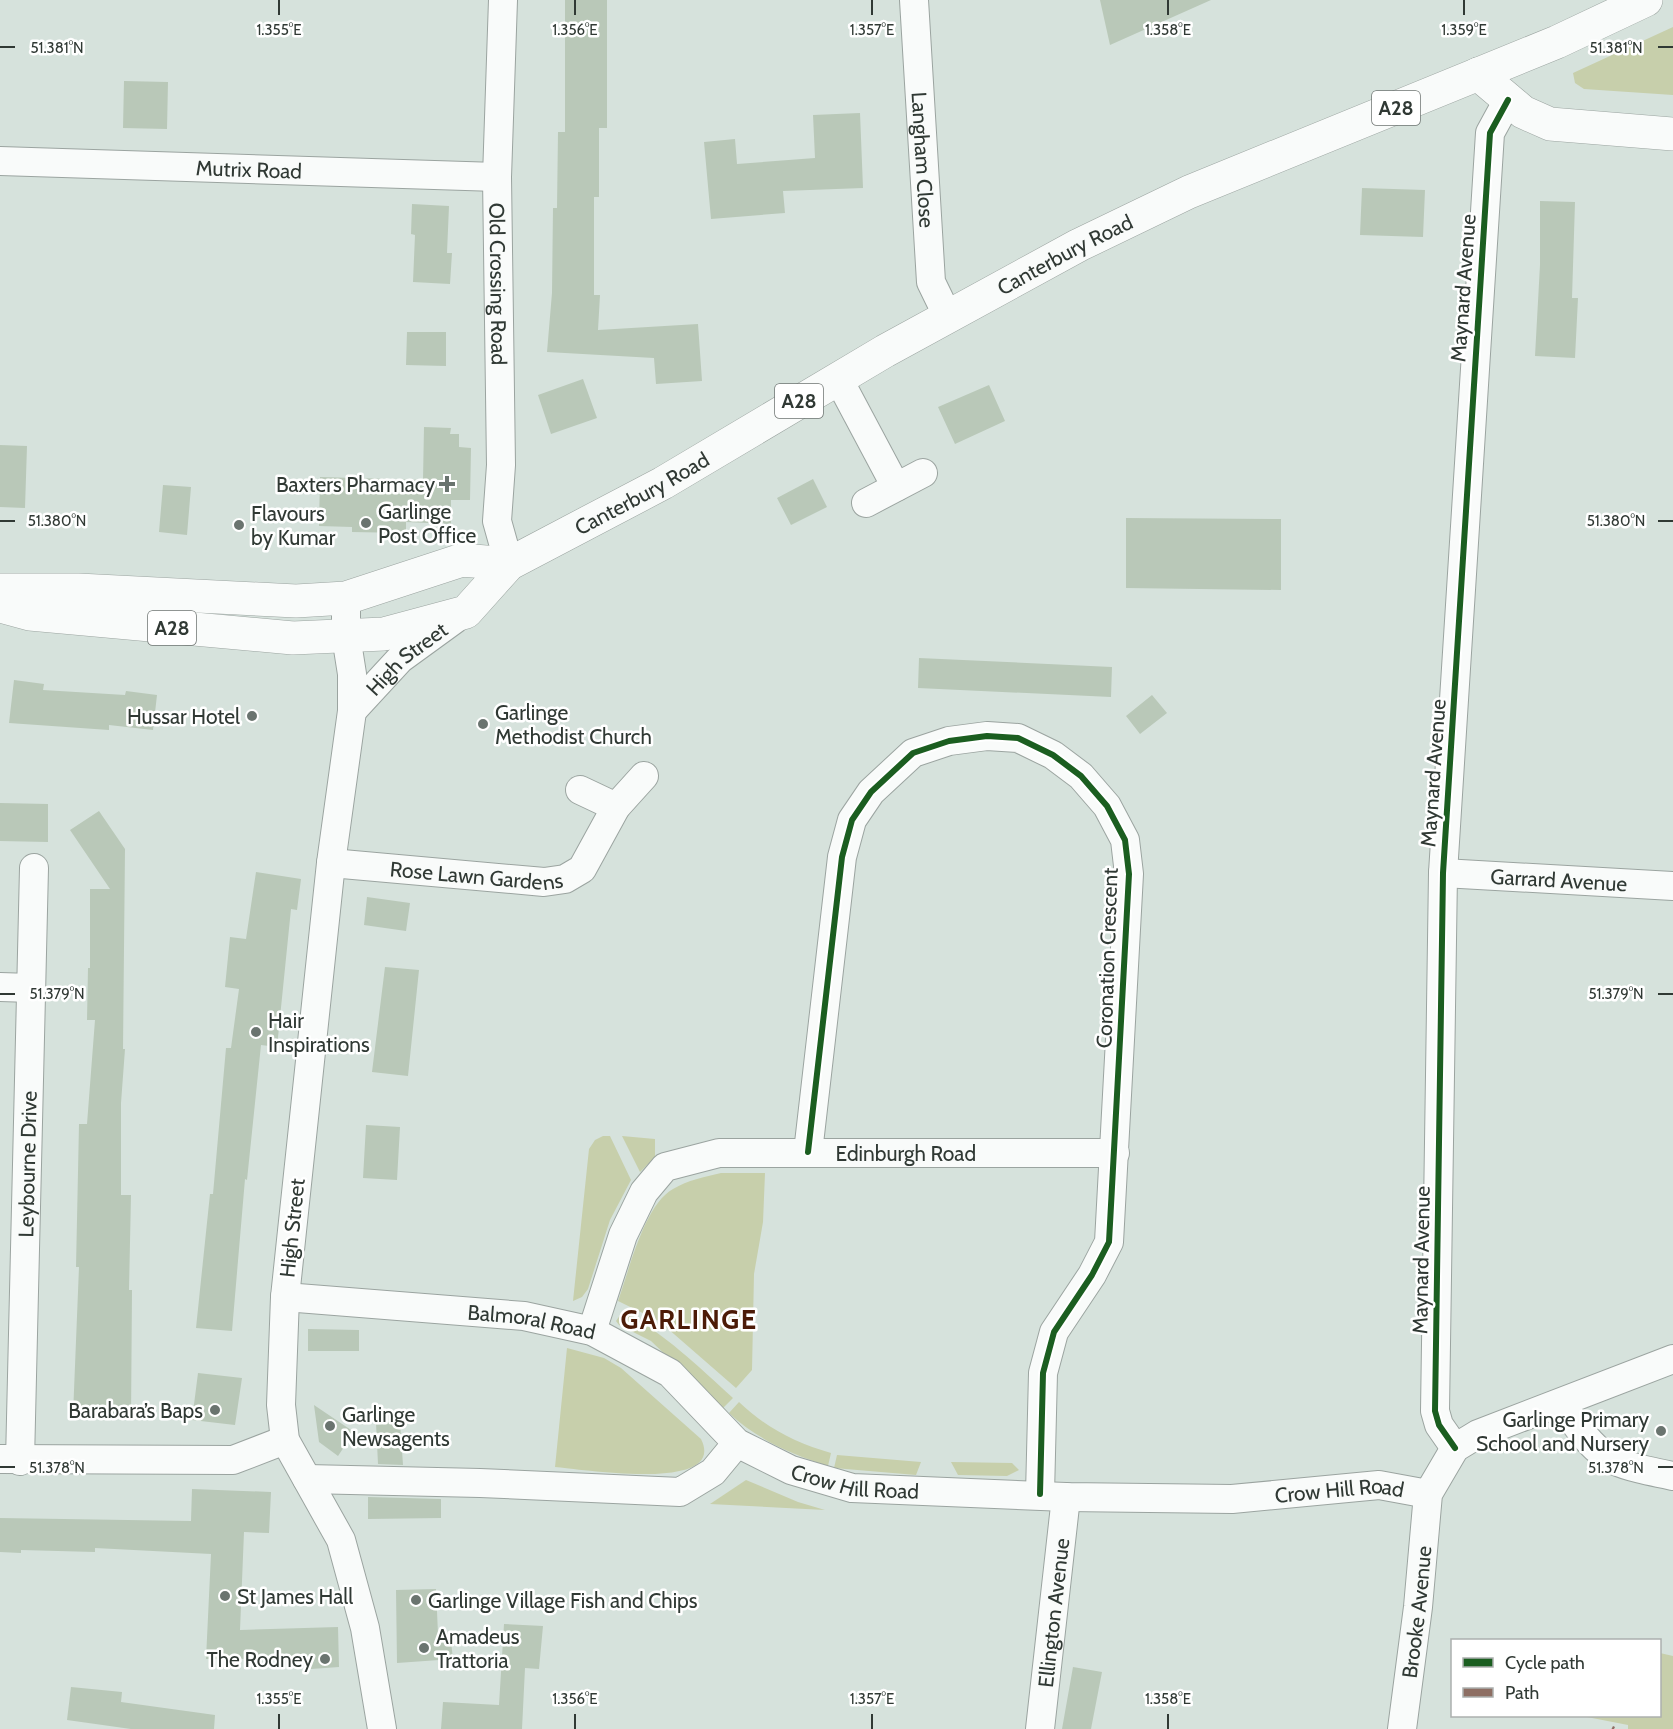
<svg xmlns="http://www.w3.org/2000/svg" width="1673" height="1729" font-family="Cabin,sans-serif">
  <rect width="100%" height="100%" fill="#d6e2dc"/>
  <path fill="#c7cfab" d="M1673,27V95L1584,89L1575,83L1573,73Z
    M603,1136H610L631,1180L610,1220L588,1289L582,1297L573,1301L589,1149L595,1140Z
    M622,1136L655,1139V1157L640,1172Z
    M721,1173H765L763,1222L754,1274L752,1370L736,1388L659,1321L618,1301C629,1271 644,1205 673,1189C688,1180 704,1177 721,1173Z
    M623,1311C665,1334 698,1366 733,1398L722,1409L651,1341L619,1325L616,1321Z
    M567,1348L604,1358L621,1368L701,1439C728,1493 580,1469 555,1467Z
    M739,1402C765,1427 795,1443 831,1453L828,1466C791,1454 758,1440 729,1413Z
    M837,1455L921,1462L916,1475L834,1468Z
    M951,1462L1012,1463L1019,1470L1007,1476L958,1475Z
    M746,1480L798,1502L825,1510L710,1504Z
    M1660,1653L1673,1656V1729H1628V1725L1587,1717L1660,1716Z"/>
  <path fill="#b9c8b8" d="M565,0H607V128H599V197H594V295H600L598,330L698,324L702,381L656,384L654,358L547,352L552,293L553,208H557L558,132H565Z
    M1100,0H1211L1110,45Z
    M124,81L168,82L167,129L123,128Z
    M860,113L863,188L783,191L785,213L711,219L704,142L735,139L737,164L815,158L813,115Z
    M1362,188L1425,190L1423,237L1360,235Z
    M1540,201L1575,202L1572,298H1578L1575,358L1535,356L1540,265Z
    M412,204L449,206L447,253H452L450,284L413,282L415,235L411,234Z
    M407,332H446V366L406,365Z
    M583,379L597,418L551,434L538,395Z
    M989,385L1005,421L955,444L938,407Z
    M424,427L451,428L450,434H459V447L471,448L470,500H451V524L406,522V533L352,532V527L319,526L320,477L423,480Z
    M0,445L27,446L25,508L0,507Z
    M813,479L827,507L791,525L777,498Z
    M163,485L191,487L187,535L159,532Z
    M1126,518L1281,519V590L1126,588Z
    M919,658L1112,667L1111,697L918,688Z
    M14,680L44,684L43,690L125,695L126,691L157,695L153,730L109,725V730L9,723Z
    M1152,695L1167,713L1140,734L1126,716Z
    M0,803L48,804V842L0,841Z
    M99,811L125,849L123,1049H125L121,1103V1195H131L129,1290H132L131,1419L73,1415L79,1267H76L79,1124H87L95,1020H87L88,968H90V889H110L70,830Z
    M256,872L301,879L297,910L291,909L277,1047L261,1045L247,1180L245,1179L232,1331L196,1328L210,1194H213L226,1048H231L239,989L225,987L230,937L246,939Z
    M367,897L410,903L406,931L364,925Z
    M385,967L419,970L408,1076L372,1072Z
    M366,1125L400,1127L397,1180L363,1178Z
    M308,1329L359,1330V1351H308Z
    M198,1373L242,1378L235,1425L192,1420Z
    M314,1405L354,1432L338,1456L319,1442Z
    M400,1421L403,1465L378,1464L376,1423Z
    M192,1489L271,1492L269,1533L244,1532L240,1630L338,1627L339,1667L311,1669V1659H206L211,1554L95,1548V1552L21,1550V1553L0,1552V1518L191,1521Z
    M368,1497L441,1499V1518L368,1519Z
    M436,1589L438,1634L450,1633L453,1659L397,1663L396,1590Z
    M504,1624L543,1626L539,1669L525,1668L522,1729H441L443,1702L499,1705Z
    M1073,1667L1102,1672L1091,1729H1062Z
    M71,1687L122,1692L121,1702L215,1715L214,1729H131L67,1720Z"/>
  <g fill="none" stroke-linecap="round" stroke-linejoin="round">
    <g stroke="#9ba4a0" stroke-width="30">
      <g id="minor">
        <path id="s1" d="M503,0L497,177L501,465L497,521L509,564"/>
        <path id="s2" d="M914,0L931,282L948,317"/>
        <path id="s3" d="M0,161L497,177"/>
        <path d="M838,378L896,487"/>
        <path d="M866,503L923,473"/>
        <path d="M346,598V636L352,674V711L331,863L285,1297L281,1405L285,1440L341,1540L365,1628L382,1729"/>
        <path id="s4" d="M352,711L400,659L455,619"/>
        <path d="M580,790L616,807"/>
        <path id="s5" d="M331,863L544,882L565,879L582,869L616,807L644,776"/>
        <path id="s6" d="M1443,873L1673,886"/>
        <path d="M0,987L31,988"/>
        <path d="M808,1152L842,857L852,820L871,792L913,753L949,741L987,736L1018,738L1053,755L1081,776L1107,806L1125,840L1129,874L1109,1242L1092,1275L1054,1332L1043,1373L1040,1494"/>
        <path id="s7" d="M285,1297L524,1316L592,1331L670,1373L737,1443L791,1470L852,1488L1066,1497L1232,1499L1379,1485L1428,1494"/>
        <path id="s8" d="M592,1331L623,1235L644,1192L665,1167L719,1153H1115"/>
        <path d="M1561,1403C1600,1461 1605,1462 1673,1476"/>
        <path d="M1455,1448L1439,1425L1435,1411L1443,873L1490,133L1508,100"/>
        <path d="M0,1459L233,1460L285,1440"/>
        <path id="s9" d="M20,1461L34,868"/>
        <path d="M307,1479L480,1483L680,1492L713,1472L737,1443"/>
        <path id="s10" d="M1040,1729L1066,1497"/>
        <path id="s11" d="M1402,1729L1418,1607L1428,1494L1455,1448L1478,1434L1673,1359"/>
      </g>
    </g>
    <g stroke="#9ba4a0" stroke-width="34">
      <path id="secondary" d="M1478,74L1523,112L1550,124L1673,134"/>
    </g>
    <g stroke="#9ba4a0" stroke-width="34">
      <g id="trunk">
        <path d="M0,590H78L296,601L346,598L462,560L509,564"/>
        <path id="s12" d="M0,606L30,614L293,638L384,634L466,612L509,564L663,483L885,351L1079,245L1189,192L1557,42L1646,0"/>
      </g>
    </g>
    <use href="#minor" stroke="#f9fbfa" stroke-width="28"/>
    <use href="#secondary" stroke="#f9fbfa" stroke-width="33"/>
    <use href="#trunk" stroke="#f9fbfa" stroke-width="33"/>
    <path stroke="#8d6e63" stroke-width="4.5" stroke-dasharray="9 4.5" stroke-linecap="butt" d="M1612,1728L1614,1729"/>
    <g stroke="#fff" stroke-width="10">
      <path id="cycleway" d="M808,1152L842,857L852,820L871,792L913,753L949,741L987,736L1018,738L1053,755L1081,776L1107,806L1125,840L1129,874L1109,1242L1092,1275L1054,1332L1043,1373L1040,1494
        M1455,1448L1439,1425L1435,1411L1443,873L1490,133L1508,100"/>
    </g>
    <use href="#cycleway" stroke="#1b5e20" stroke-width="6"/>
  </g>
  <path fill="none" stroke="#303934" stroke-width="2" d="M279,0V15M575,0V15M872,0V15M1168,0V15M1464,0V15M0,47H15M1658,47H1673M0,521H15M1658,521H1673M0,994H15M1658,994H1673M0,1467H15M1658,1467H1673M279,1714V1729M575,1714V1729M872,1714V1729M1168,1714V1729"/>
  <g fill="#6a746f" stroke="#fff" stroke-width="2">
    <path d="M444 475h6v6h6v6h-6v6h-6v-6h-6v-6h6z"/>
    <circle cx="366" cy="523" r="6"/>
    <circle cx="239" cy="525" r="6"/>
    <circle cx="252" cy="716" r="6"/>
    <circle cx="483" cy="724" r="6"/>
    <circle cx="256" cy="1032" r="6"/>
    <circle cx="215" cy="1410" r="6"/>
    <circle cx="330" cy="1426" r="6"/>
    <circle cx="1661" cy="1431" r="6"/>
    <circle cx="225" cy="1596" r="6"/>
    <circle cx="416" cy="1600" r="6"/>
    <circle cx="424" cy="1648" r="6"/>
    <circle cx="325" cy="1659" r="6"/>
  </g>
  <g text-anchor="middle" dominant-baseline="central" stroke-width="5" stroke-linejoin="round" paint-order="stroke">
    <g fill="#fff" stroke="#6e7471" stroke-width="1.5">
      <rect x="1372" y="91" width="48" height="34" rx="4.5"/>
      <rect x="775" y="384" width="48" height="34" rx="4.5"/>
      <rect x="148" y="611" width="48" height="34" rx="4.5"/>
    </g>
    <g font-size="20" font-weight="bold" fill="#303934">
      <text x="1396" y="108">A28</text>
      <text x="799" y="401">A28</text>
      <text x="172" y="628">A28</text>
    </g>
    <g font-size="21" fill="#303934" stroke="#fff">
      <text stroke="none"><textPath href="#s2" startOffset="160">Langham Close</textPath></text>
      <text stroke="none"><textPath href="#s3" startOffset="249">Mutrix Road</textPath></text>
      <text stroke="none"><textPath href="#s12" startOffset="1172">Canterbury Road</textPath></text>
      <text stroke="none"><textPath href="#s1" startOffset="284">Old Crossing Road</textPath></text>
      <text transform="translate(1463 288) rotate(-86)">Maynard Avenue</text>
      <text stroke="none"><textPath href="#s12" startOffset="686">Canterbury Road</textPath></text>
      <text stroke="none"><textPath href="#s4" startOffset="76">High Street</textPath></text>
      <text transform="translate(1433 773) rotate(-86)">Maynard Avenue</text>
      <text stroke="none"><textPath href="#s5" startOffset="146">Rose Lawn Gardens</textPath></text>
      <text stroke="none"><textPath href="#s6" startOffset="116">Garrard Avenue</textPath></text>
      <text transform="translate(1107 958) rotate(-88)">Coronation Crescent</text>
      <text stroke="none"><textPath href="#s8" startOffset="424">Edinburgh Road</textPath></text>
      <text stroke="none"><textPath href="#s9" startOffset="297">Leybourne Drive</textPath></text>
      <text transform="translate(292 1228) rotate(-84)">High Street</text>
      <text transform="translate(1421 1260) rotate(-89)">Maynard Avenue</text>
      <text stroke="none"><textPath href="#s7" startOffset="248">Balmoral Road</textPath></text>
      <text stroke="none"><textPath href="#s7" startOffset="621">Crow Hill Road</textPath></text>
      <text stroke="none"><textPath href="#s7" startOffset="1107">Crow Hill Road</textPath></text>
      <text stroke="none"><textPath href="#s11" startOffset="118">Brooke Avenue</textPath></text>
      <text stroke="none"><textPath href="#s10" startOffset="117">Ellington Avenue</textPath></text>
    </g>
    <g font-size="21" fill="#303934" stroke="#fff" text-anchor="start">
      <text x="435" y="484" text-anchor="end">Baxters Pharmacy</text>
      <text x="378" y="511">Garlinge<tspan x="378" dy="24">Post Office</tspan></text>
      <text x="251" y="513">Flavours<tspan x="251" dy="24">by Kumar</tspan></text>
      <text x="495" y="712">Garlinge<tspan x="495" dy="24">Methodist Church</tspan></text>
      <text x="240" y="716" text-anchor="end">Hussar Hotel</text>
      <text x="268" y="1020">Hair<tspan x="268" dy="24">Inspirations</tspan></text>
      <text x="203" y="1410" text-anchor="end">Barabara’s Baps</text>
      <text x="342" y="1414">Garlinge<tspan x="342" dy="24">Newsagents</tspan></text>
      <text x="1649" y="1419" text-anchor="end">Garlinge Primary<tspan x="1649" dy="24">School and Nursery</tspan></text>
      <text x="237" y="1596">St James Hall</text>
      <text x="428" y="1600">Garlinge Village Fish and Chips</text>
      <text x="436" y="1636">Amadeus<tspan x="436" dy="24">Trattoria</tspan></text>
      <text x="313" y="1659" text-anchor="end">The Rodney</text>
    </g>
    <g font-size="27" font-weight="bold" letter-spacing="1.5" fill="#4c1b07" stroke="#fff">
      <text x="689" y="1319">GARLINGE</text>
    </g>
  </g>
  <g font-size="15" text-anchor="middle" fill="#303934" stroke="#fff" stroke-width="5" stroke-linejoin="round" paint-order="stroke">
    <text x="279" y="35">1.355°E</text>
    <text x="575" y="35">1.356°E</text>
    <text x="872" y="35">1.357°E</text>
    <text x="1168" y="35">1.358°E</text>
    <text x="1464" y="35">1.359°E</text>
    <text x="57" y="53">51.381°N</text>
    <text x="1616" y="53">51.381°N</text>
    <text x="57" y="526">51.380°N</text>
    <text x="1616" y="526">51.380°N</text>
    <text x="57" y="999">51.379°N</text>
    <text x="1616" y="999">51.379°N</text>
    <text x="57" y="1473">51.378°N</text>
    <text x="1616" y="1473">51.378°N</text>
    <text x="279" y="1704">1.355°E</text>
    <text x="575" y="1704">1.356°E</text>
    <text x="872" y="1704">1.357°E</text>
    <text x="1168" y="1704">1.358°E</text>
  </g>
  <rect x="1451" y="1639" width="210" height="78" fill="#ffffff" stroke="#acb0ae" stroke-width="1.5"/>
  <rect x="1463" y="1658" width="30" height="9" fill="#1b5e20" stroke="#acb0ae" stroke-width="1.5"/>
  <text x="1505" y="1669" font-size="18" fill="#303934">Cycle path</text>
  <rect x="1463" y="1688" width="30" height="9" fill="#8d6e63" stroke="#acb0ae" stroke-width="1.5"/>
  <text x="1505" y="1699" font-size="18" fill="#303934">Path</text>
</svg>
